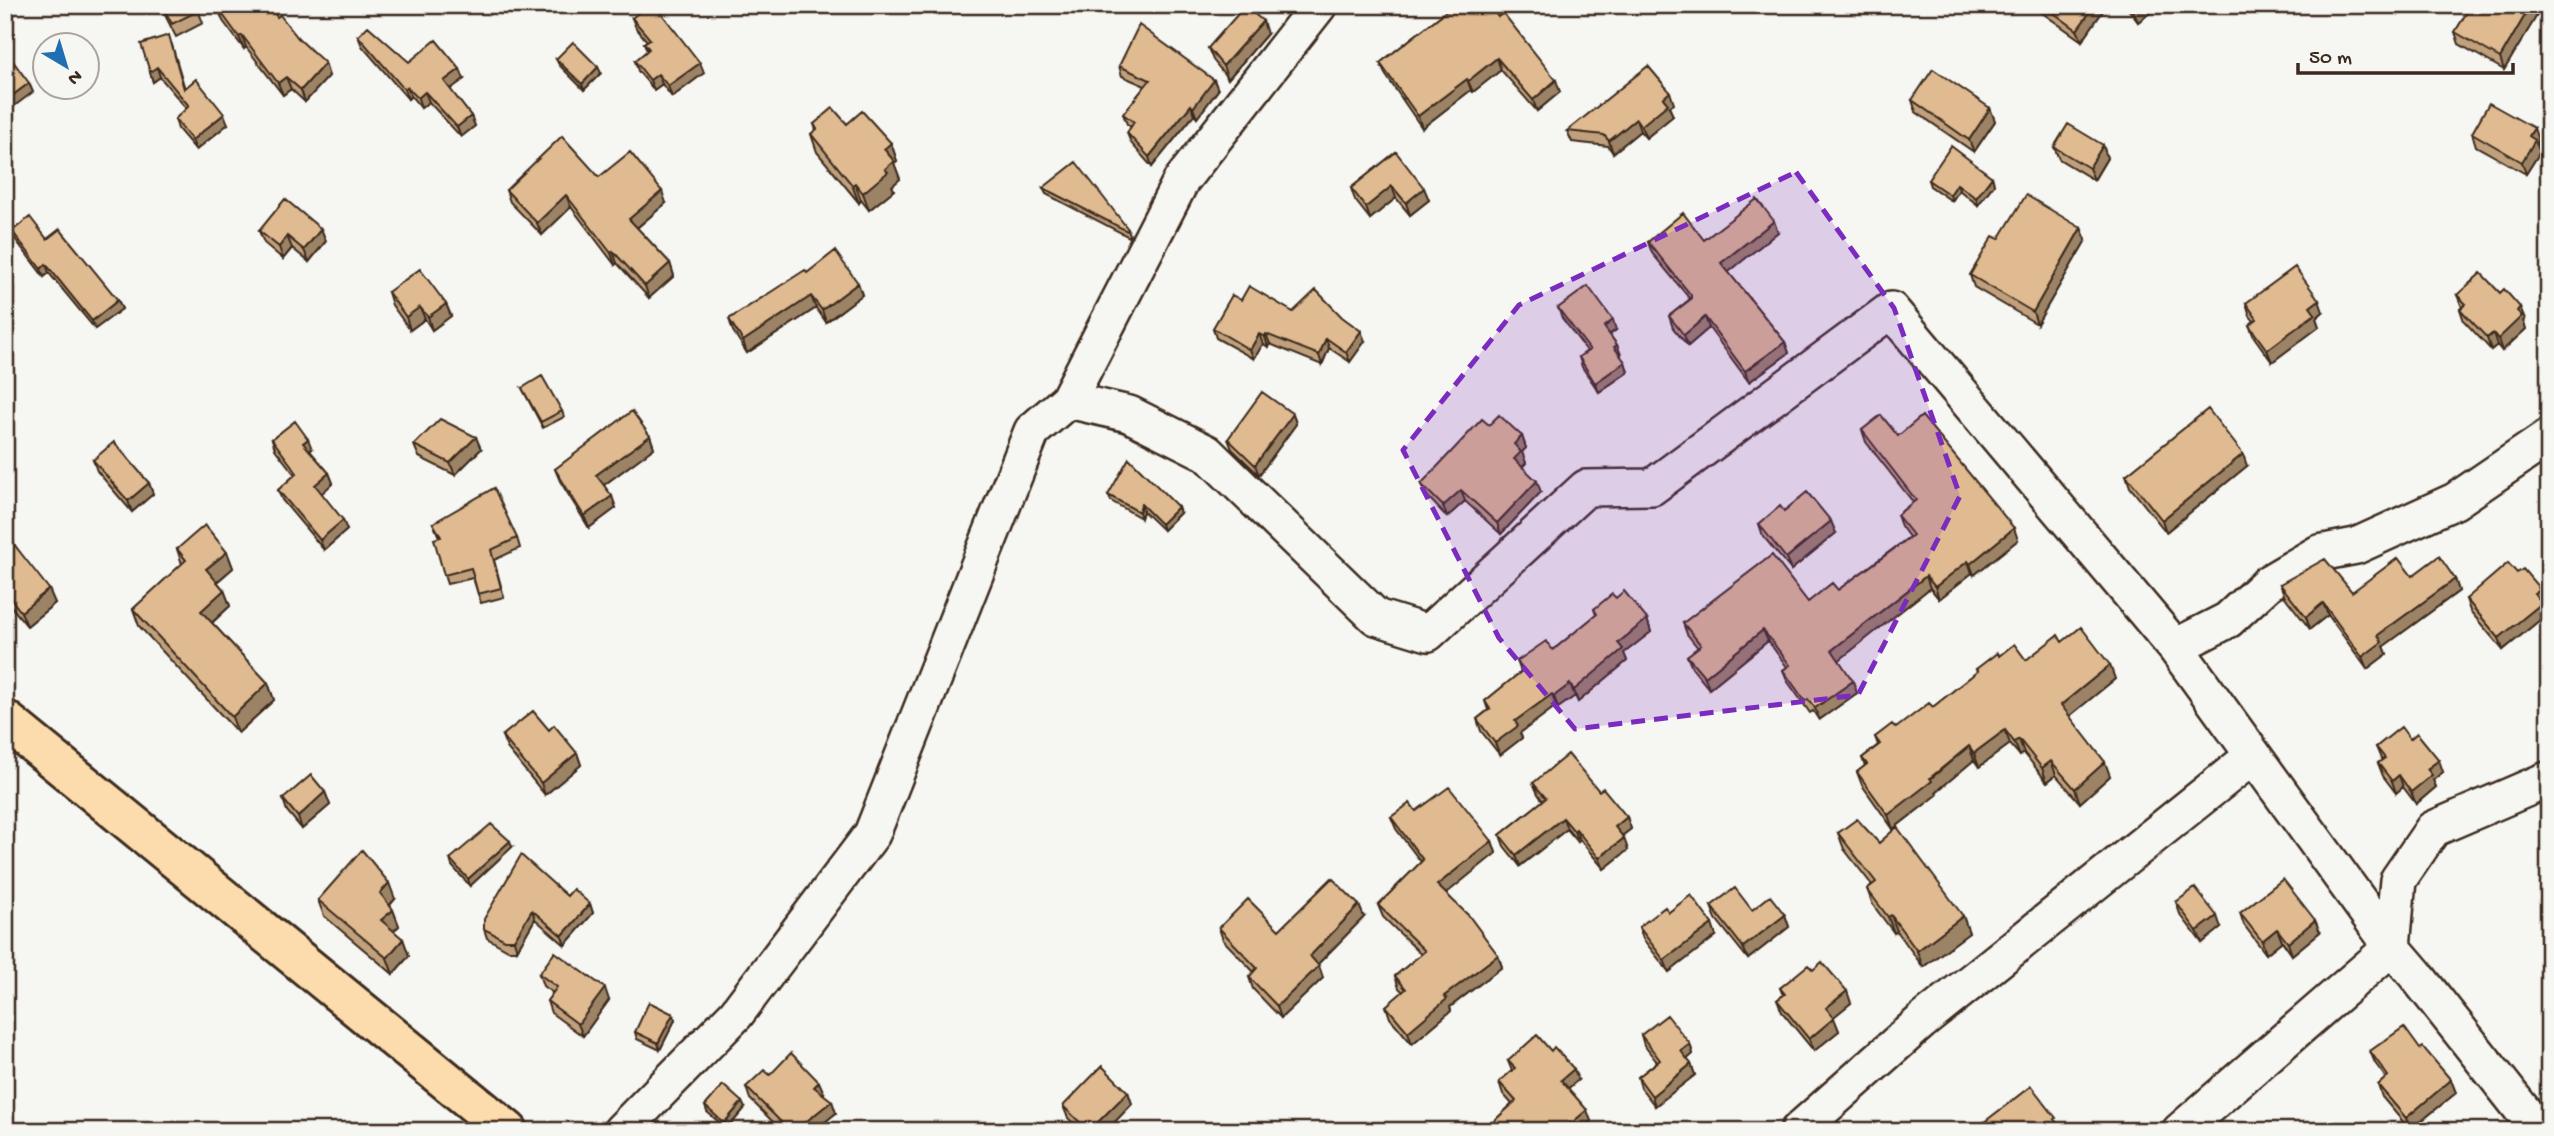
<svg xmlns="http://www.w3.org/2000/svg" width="2554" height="1136" font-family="'Gochi Hand',sans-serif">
  <rect width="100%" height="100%" fill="#f6f6f2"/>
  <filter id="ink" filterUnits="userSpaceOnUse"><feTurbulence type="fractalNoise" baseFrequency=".0143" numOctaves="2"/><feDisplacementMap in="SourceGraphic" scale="14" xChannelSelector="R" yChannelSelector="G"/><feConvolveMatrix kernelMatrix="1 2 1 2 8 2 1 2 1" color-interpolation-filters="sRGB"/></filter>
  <g filter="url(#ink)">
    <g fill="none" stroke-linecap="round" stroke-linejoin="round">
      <g stroke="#3b2a1e" stroke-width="40">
        <path id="minor" d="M1068,400L1129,414L1207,453L1376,617L1428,633L1586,488L1652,487L1891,310L2175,647L2392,947L2416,975L2539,1131
          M2175,647L2228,620L2268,583L2319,553L2356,546L2455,501L2549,437
          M621,1131L736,1014L872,834L1032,431L1068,400L1181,181L1319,5
          M1798,1131L1921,1022L2253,756
          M2180,1131L2392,947L2398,880L2433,829L2549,779"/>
      </g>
      <g stroke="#3b2a1e" stroke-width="44">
        <path id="major" d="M5,720L508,1131"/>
      </g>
      <use href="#minor" stroke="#f6f6f2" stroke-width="35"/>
      <use href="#major" stroke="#fcdcac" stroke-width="38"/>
    </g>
    <path fill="#c1a17d" stroke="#3b2a1e" stroke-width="2" d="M160,5H196L203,23L176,37Z
      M1454,5L1560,92L1537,111L1501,70L1473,92L1471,90L1422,128L1385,74L1380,63Z
      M2031,5H2107L2082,41Z
      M2125,5H2160L2138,22Z
      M2487,5H2541L2542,7L2504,70L2459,44L2455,32L2484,11Z
      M218,8L277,17L298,38L329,76L305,102L291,89L283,95L246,47L244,49L223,21Z
      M632,18L700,63L704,73L672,97L662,84L654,90L638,71L635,61L647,51L644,43L647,41L636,28Z
      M1267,34L1228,79L1213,60L1208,48Z
      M358,36L409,62L464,79L450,89L471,116L475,126L461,137L429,102L421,108L411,96L408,99L362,46Z
      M172,45L185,89L228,124L196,150L178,129L175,119L187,109L160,77L153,82L150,72Z
      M556,59L601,73L584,90L559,65Z
      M1119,66L1214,80L1218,90L1197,118L1194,115L1152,167L1131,143L1127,133L1131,127L1127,124L1123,114L1145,86L1122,76Z
      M1912,100L1990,108L1995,121L1974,152L1916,112Z
      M1674,104L1669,107L1673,116L1646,138L1640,131L1613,153L1608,146L1572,142L1567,131Z
      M814,124H847L891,143L897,161L894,163L900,179L892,186L894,190L869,210L861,200L859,203L817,152L811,134L816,130Z
      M2472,133L2538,140L2536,143L2540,152L2526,174L2476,146Z
      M2103,145L2107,158L2094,180L2059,159L2054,147Z
      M1396,152L1429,200L1410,215L1396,198L1370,219L1355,200L1351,188Z
      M599,177L666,203L637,228L670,263L674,276L649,298L617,263L615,265L571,207L542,235L510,202L506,190Z
      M1992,177L1994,184L1978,205L1959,190L1952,201L1930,186L1928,180Z
      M1043,188L1128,229L1130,235L1129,237L1046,194Z
      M2081,228L2086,240L2037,324L1974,287L1970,275Z
      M321,229L326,241L309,262L292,248L283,259L264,243L259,231Z
      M12,231L47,239L118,300L122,309L95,329L49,273L44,277L15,239Z
      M1778,232L1728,272L1785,342L1789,353L1749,382L1709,328L1688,346L1673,328L1669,316L1690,299L1652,253L1648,242L1704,240Z
      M807,273L858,283L862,295L826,322L816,308L747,353L733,331L729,319Z
      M388,292L446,304L451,316L432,330L425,319L410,330L392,305Z
      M2457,295L2525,319L2523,321L2526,329L2502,351L2497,345L2491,350L2464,321L2460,309L2462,307Z
      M1241,300L1293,312L1365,341L1350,362L1329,348L1322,365L1270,344L1268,347L1263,344L1254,359L1216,338L1213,328Z
      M2246,303L2323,312L2316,318L2319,327L2272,362L2254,337L2249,325L2254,321L2250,316Z
      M1558,308L1616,330L1610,335L1617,345L1621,355L1620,356L1625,362L1628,372L1599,392L1582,367L1579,357L1587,351L1562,318Z
      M522,388L562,411L564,417L543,428Z
      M1293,414L1296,424L1259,475L1232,449L1228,439Z
      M1489,425L1522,436L1526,448L1522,452L1526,463L1522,467L1541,492L1501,534L1465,501L1447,517L1426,495L1421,484Z
      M1862,430L1898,436L2018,540L1974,575L1972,573L1939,599L1930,588L1839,660L1857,693L1819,720L1813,711L1810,713L1788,682L1783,670L1787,667L1768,641L1709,689L1692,668L1687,656L1698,648L1687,634L1683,623L1808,602L1838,590L1909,537L1901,526L1897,515L1913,502L1866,442Z
      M650,436L654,448L604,485L616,508L589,528L560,481L555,469Z
      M272,439L312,449L310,451L329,473L333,483L321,493L347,530L324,550L282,500L278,490L295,475L275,449Z
      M414,445L481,449L455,475L419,457Z
      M93,460L149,483L153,494L132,512L97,471Z
      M2247,466L2166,532L2130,487L2126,475Z
      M1108,495L1180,513L1163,530L1143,511L1141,518L1111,501Z
      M1784,511L1836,533L1791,570L1763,536L1759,524Z
      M433,523L517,538L520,548L494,560L504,597L481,603L473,578L447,584L444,575L439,537Z
      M5,525L14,544L55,603L27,626L5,599Z
      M177,549L227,552L233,568L217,582L224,590L230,606L212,623L268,683L274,700L238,733L139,626L133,609L182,564Z
      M2517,573L2540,589L2544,601L2542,603L2546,615L2503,650L2470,611L2466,599Z
      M2412,576L2455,579L2459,591L2384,646L2387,654L2367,669L2328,615L2310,629L2285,597L2280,584L2352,592Z
      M1616,598L1647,619L1651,632L1624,653L1627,661L1578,702L1575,696L1558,708L1556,706L1520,733L1522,738L1500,755L1481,731L1477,719L1488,710L1485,701L1521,672L1517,661L1553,650L1596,615L1594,609Z
      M2062,642L2115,679L2069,716L2110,776L2080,803L2056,775L2047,782L2024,753L2020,756L2010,744L1979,767L1974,760L1936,792L1937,795L1893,829L1862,785L1857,772L1865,766L1862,758L1878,745L1875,737L1896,728L1933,707L1977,672L1976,669L1999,656L2026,660Z
      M502,736L577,753L581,765L545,795L507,748Z
      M2410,739L2443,772L2433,780L2436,787L2416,804L2403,787L2396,793L2383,776L2378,763L2382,761L2376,747Z
      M1533,783L1599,791L1627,817L1631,829L1622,836L1628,850L1604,869L1580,840L1578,842L1567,829L1520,866L1504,846L1500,835L1543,801L1538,794Z
      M325,792L330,805L302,829L287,811L283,799Z
      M1416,811L1492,841L1496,853L1446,893L1498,955L1502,967L1450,1007L1451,1011L1412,1044L1390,1018L1386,1006L1403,992L1399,988L1395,976L1421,954L1383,917L1378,905L1421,862L1396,829L1391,817Z
      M1838,833L1879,843L1963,916L1969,933L1923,967L1897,931L1894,933L1873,905L1867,889L1872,885L1844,849Z
      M512,847L470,886L452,866L450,859Z
      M567,896L590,904L593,913L565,945L535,919L517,950H508L487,938L484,929Z
      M395,899L390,905L393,910L399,926L393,931L403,939L409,956L393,974L324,916L318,900Z
      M2176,902L2221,928L2202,943L2180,914Z
      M1711,906L1785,915L1789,927L1748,959L1716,919Z
      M1669,912L1716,936L1669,972L1643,939L1639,927Z
      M2240,913L2320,932L2292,955L2282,941L2266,954L2244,925Z
      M1364,917L1318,964L1323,978L1281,1018L1253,989L1249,977L1254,972L1223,940L1219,928L1279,930Z
      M1813,970L1851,1003L1833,1017L1839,1031L1814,1051L1782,1012L1777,1000L1783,995L1780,988Z
      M539,974L609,1000L583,1036L551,1013L547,1001L553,993L543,986Z
      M673,1014L675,1020L660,1050L637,1039L635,1032Z
      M1641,1035L1690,1044L1693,1054L1687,1059L1691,1064L1695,1075L1655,1106L1641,1088L1638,1077L1657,1062L1644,1045Z
      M2370,1051L2451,1080L2456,1093L2410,1130L2382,1097L2378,1085L2386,1078L2375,1063Z
      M1508,1061L1578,1080L1568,1088L1591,1121L1579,1131H1496L1493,1122L1512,1104L1503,1094L1499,1082L1512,1071Z
      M770,1075L824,1093L823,1094L836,1113L814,1131H782L750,1099L746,1087Z
      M1128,1092L1132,1104L1106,1131H1081L1068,1118L1063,1106Z
      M705,1106L745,1108L727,1129L707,1112Z"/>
    <path fill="#9d8366" stroke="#3b2a1e" stroke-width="2" d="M772,5H781L774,11Z
      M2095,5H2107L2082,41L2077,30Z
      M2141,5H2160L2138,22L2133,11Z
      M2531,5H2541L2542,7L2504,70L2500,58Z
      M1263,21L1267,34L1228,79L1223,66Z
      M242,35L246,47L244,49L239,37Z
      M1497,58L1501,70L1473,92L1468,81Z
      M325,63L329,76L305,102L301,90Z
      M700,63L704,73L672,97L668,86Z
      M157,67L160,77L153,82L150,72Z
      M598,67L601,73L584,90L582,84Z
      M460,69L464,79L448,91L444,81Z
      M658,74L662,84L654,90L650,80Z
      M286,77L291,89L283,95L278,83Z
      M1467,79L1471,90L1422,128L1418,116Z
      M1214,80L1218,90L1197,118L1193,108Z
      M1556,80L1560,92L1537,111L1533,100Z
      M29,83L33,92L5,113V101Z
      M407,87L411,96L408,99L404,89Z
      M425,92L429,102L421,108L418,98Z
      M1670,92L1674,104L1669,107L1673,116L1646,138L1641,126L1663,98Z
      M1191,105L1194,115L1152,167L1149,157Z
      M1990,108L1995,121L1974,152L1969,140Z
      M224,114L228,124L196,150L192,140Z
      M471,116L475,126L461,137L457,127Z
      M1636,119L1640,131L1613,153L1609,141Z
      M2534,128L2538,140L2536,143L2540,152L2526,174L2522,162L2529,136Z
      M891,143L897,161L894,163L900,179L892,186L894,190L869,210L863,193L885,169L884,149Z
      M2103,145L2107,158L2094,180L2089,168Z
      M1992,177L1994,184L1978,205L1976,198Z
      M855,183L861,200L859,203L852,185Z
      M1957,184L1959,190L1952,201L1950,195Z
      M1392,186L1396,198L1370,219L1366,207Z
      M1424,188L1429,200L1410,215L1406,203Z
      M662,191L666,203L633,231L629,219Z
      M566,195L571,207L542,235L537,223Z
      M1774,221L1778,232L1725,275L1721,263Z
      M2081,228L2086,240L2037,324L2033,312Z
      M321,229L326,241L309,262L304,250Z
      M287,236L292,248L283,259L279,247Z
      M613,251L617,263L615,265L611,253Z
      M670,263L674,276L649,298L645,286Z
      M46,264L49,273L44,277L41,269Z
      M858,283L862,295L826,322L822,310Z
      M811,296L816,308L747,353L743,341Z
      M118,300L122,309L95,329L92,321Z
      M2319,300L2323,312L2316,318L2319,327L2272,362L2267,350L2310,307Z
      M446,304L451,316L432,330L428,317Z
      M420,307L425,319L410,330L406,317Z
      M2520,307L2525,319L2523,321L2526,329L2502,351L2498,339L2517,311Z
      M1705,317L1709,328L1688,346L1684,335Z
      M1613,320L1616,330L1607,336L1604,327Z
      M1361,331L1365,341L1350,362L1346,352Z
      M2493,333L2497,345L2491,350L2487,338Z
      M1259,334L1263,344L1254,359L1250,350Z
      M1266,334L1270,344L1268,347L1265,337Z
      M1326,338L1329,348L1322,365L1319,355Z
      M1785,342L1789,353L1749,382L1745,371Z
      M1617,345L1621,355L1617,357L1614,347Z
      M1625,362L1628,372L1599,392L1595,383Z
      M1293,414L1296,424L1259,475L1255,465Z
      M650,436L654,448L601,487L596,475Z
      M1522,436L1526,448L1522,452L1526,463L1519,471L1514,459V444Z
      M476,437L481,449L455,475L450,463Z
      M308,439L312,449L307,453L303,443Z
      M2243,454L2247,466L2166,532L2162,520Z
      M329,473L333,483L319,496L315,485Z
      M1537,481L1541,492L1501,534L1497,523Z
      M149,483L153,494L132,512L128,501Z
      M1461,490L1465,501L1447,517L1443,506Z
      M612,496L616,508L589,528L584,516Z
      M1141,504L1143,511L1141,518L1139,512Z
      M1178,507L1180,513L1163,530L1161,524Z
      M343,520L347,530L324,550L320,540Z
      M1831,521L1836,533L1791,570L1786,558Z
      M2014,528L2018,540L1974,575L1970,564Z
      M9,529L14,544L10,547L5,532Z
      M227,552L233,568L212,586L206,569Z
      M1968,561L1972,573L1939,599L1935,587Z
      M1926,576L1930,588L1837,662L1832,650Z
      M2455,579L2459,591L2384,646L2387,654L2367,669L2362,657L2378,635Z
      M49,589L55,603L27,626L21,612Z
      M2540,589L2544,601L2542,603L2546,615L2503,650L2499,638L2534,593Z
      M224,590L230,606L207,627L201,611Z
      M2323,603L2328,615L2310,629L2306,617Z
      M1647,619L1651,632L1624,653L1627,661L1578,702L1574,690L1618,643Z
      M1763,630L1768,641L1709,689L1705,677Z
      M2110,665L2115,679L2066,719L2061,705Z
      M1853,681L1857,693L1819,720L1815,708Z
      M268,683L274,700L238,733L232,717Z
      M1570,684L1575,696L1558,708L1554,696Z
      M1552,694L1556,706L1520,733L1522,738L1500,755L1495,743L1515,721Z
      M2005,730L2010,744L1979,767L1974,753Z
      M2019,739L2024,753L2020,756L2014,742Z
      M1969,746L1974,760L1936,792L1937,795L1893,829L1888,815Z
      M577,753L581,765L545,795L541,783Z
      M2439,760L2443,772L2433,780L2436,787L2416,804L2411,792L2427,769Z
      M2051,761L2056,775L2047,782L2042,768Z
      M2105,762L2110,776L2080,803L2075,789Z
      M2399,775L2403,787L2396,793L2392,781Z
      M325,792L330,805L302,829L298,817Z
      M1627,817L1631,829L1619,838L1615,827Z
      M1563,818L1567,829L1520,866L1516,855Z
      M1576,829L1580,840L1578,842L1574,831Z
      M1624,838L1628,850L1604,869L1599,858Z
      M510,841L512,847L470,886L468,879Z
      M1492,841L1496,853L1442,897L1437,885Z
      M389,883L395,899L386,909L380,893Z
      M590,904L593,913L565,945L562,936Z
      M1359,905L1364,917L1314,968L1310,956Z
      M393,910L399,926L387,937L381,920Z
      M532,910L535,919L517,950L514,940Z
      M1785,915L1789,927L1748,959L1743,947Z
      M1891,915L1897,931L1894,933L1888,917Z
      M1963,916L1969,933L1923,967L1917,951Z
      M2217,916L2221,928L2202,943L2197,931Z
      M2315,920L2320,932L2292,955L2288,943Z
      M1712,924L1716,936L1669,972L1664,960Z
      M2277,929L2282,941L2266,954L2262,941Z
      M403,939L409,956L393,974L387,958Z
      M1498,955L1502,967L1450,1007L1451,1011L1412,1044L1408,1032L1444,996Z
      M1319,966L1323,978L1281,1018L1277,1006Z
      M605,988L609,1000L583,1036L578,1024Z
      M1847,991L1851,1003L1830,1020L1826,1008Z
      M673,1014L675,1020L660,1050L658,1043Z
      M1834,1018L1839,1031L1814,1051L1809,1039Z
      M1690,1044L1693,1054L1685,1061L1681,1051Z
      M1691,1064L1695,1075L1655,1106L1652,1096Z
      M1574,1069L1578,1080L1565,1091L1561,1080Z
      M2451,1080L2456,1093L2410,1130L2406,1118Z
      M819,1082L824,1093L818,1099L814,1087Z
      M1128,1092L1132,1104L1106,1131H1089Z
      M832,1101L836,1113L814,1131H794Z
      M742,1102L745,1108L727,1129L724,1123Z
      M1587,1110L1591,1121L1579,1131H1562Z"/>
    <path fill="#e0bb91" stroke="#3b2a1e" stroke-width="2" d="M162,5H196L198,11L172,24Z
      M222,5H269L277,17L280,15L298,38L325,63L301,90L286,77L278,83L242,35L239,37L218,8Z
      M647,5H655L700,63L668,86L658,74L650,80L635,61L649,49L644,43L650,39L632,18Z
      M1454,5H1489L1498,17L1503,13L1556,80L1533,100L1497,58L1468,81L1467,79L1418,116L1380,63Z
      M2043,5H2095L2077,30Z
      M2129,5H2141L2133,11Z
      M2471,5H2474L2484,11L2487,5H2531L2500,58L2455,32Z
      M1245,6L1263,21L1223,66L1208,48Z
      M1139,25L1214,80L1193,108L1191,105L1149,157L1127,133L1134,122L1123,114L1150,80L1119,66Z
      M368,26L409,62L436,40L460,69L444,81L471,116L457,127L425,92L418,98L407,87L404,89L358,36Z
      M169,35L184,89L196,79L224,114L192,140L175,119L189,106L157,67L150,72L141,44Z
      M573,42L598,67L582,84L556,59Z
      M10,57L29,83L5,101V61Z
      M1648,66L1670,92L1663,98L1668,104L1641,126L1636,119L1609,141L1604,135L1567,131Z
      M1933,69L1990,108L1969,140L1912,100Z
      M2489,103L2534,128L2529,136L2535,140L2522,162L2472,133Z
      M833,108L847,124L862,111L891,143L884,149L894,161L885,169L888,172L863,193L855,183L852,185L811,134L817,129L814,124Z
      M2068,124L2103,145L2089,168L2054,147Z
      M562,136L599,177L630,152L662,191L629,219L670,263L645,286L613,251L611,253L566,195L537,223L506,190Z
      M1951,146L1992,177L1976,198L1957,184L1950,195L1928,180Z
      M1396,152L1424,188L1406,203L1392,186L1366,207L1351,188Z
      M1076,162L1128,229L1127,231L1043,188Z
      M2026,195L2081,228L2033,312L1970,275L1993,236L1999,239Z
      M285,199L321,229L304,250L287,236L279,247L259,231Z
      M1757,199L1774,221L1721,263L1785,342L1745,371L1705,317L1684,335L1669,316L1691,299V295L1648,242L1683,213L1704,240Z
      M30,217L47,239L60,229L118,300L92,321L46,264L41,269L12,231Z
      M835,251L858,283L822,310L811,296L743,341L729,319L805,270L807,273Z
      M2295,267L2319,300L2310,307L2315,314L2267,350L2249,325L2257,319L2246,303Z
      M420,269L446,304L428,317L420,307L406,317L388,292Z
      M2481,273L2500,293L2504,289L2520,307L2517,311L2522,316L2498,339L2493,333L2487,338L2460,309L2466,304L2457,295Z
      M1249,286L1293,312L1316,290L1342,317L1361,331L1346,352L1326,338L1319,355L1266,334L1265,337L1259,334L1250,350L1213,328L1232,295L1241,300Z
      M1588,286L1613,320L1604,327L1617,345L1614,347L1625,362L1595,383L1579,357L1590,350L1558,308Z
      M542,376L562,411L541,422L522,388Z
      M1262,392L1293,414L1255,465L1228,439Z
      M2208,409L2243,454L2162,520L2126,475Z
      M632,411L650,436L596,475L612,496L584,516L555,469Z
      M1499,415L1522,436L1514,444L1521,452L1514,459L1537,481L1497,523L1461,490L1443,506L1421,484L1482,419L1489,425Z
      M1881,415L1898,436L1922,416L2014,528L1970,564L1968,561L1935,587L1926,576L1832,650L1853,681L1815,708L1808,699L1805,701L1783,670L1790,665L1763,630L1705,677L1687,656L1701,645L1683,623L1772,555L1808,602L1832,583L1838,590L1913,535L1897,515L1916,500L1862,430Z
      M440,419L476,437L450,463L414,445Z
      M295,421L308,439L303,443L329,473L315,485L343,520L320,540L278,490L297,473L272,439Z
      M114,442L149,483L128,501L93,460Z
      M1129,458L1178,507L1161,524L1141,504L1139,512L1108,495Z
      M494,488L517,538L491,550L501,588L478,594L471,568L444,575L434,539L441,537L433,523Z
      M1807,492L1831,521L1786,558L1759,524L1780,506L1784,511Z
      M205,525L227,552L206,569L224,590L201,611L268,683L232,717L133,609L186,560L177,549Z
      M5,533L49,589L21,612L5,591Z
      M2439,556L2455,579L2378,635L2382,642L2362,657L2323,603L2306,617L2280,584L2325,559L2352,592L2398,558L2412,576Z
      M2508,563L2517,573L2523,569L2540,589L2534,593L2542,603L2499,638L2466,599Z
      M1624,591L1647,619L1618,643L1623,649L1574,690L1570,684L1554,696L1552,694L1515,721L1518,726L1495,743L1477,719L1490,709L1485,701L1523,670L1517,661L1546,641L1553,650L1597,614L1594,609L1612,594L1616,598Z
      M2081,627L2110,665L2061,705L2105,762L2075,789L2051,761L2042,768L2019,739L2014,742L2005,730L1974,753L1969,746L1930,778L1932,781L1888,815L1857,772L1867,764L1862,758L1880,744L1875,737L1892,724L1896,728L1929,703L1933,707L1978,671L1976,669L1997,653L1999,656L2014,644L2026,660L2058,635L2062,642Z
      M533,711L549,730L554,725L577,753L541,783L502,736Z
      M2401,727L2410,739L2417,733L2439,760L2427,769L2432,775L2411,792L2399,775L2392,781L2378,763L2385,758L2376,747Z
      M1568,754L1599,791L1603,788L1627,817L1615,827L1624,838L1599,858L1576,829L1574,831L1563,818L1516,855L1500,835L1546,798L1533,783Z
      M311,775L325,792L298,817L283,799Z
      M1449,787L1492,841L1437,885L1469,916L1498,955L1444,996L1447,999L1408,1032L1386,1006L1406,989L1395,976L1425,951L1378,905L1423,860L1391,817L1410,803L1416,811Z
      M1857,819L1879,843L1897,827L1963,916L1917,951L1891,915L1888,917L1867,889L1876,882L1838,833Z
      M491,824L510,841L468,879L450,859Z
      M362,850L389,883L380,893L393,910L381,920L403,939L387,958L318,900Z
      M521,855L567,896L573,889L590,904L562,936L532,910L514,940H505L484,929V919Z
      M1332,878L1359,905L1310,956L1319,966L1277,1006L1249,977L1257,968L1219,928L1248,899L1279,930Z
      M2283,879L2315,920L2288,943L2277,929L2262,941L2240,913Z
      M1735,888L1752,910L1770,896L1785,915L1743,947L1711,906Z
      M2195,888L2217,916L2197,931L2176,902Z
      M1691,895L1712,924L1664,960L1639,927L1665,907L1669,912Z
      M555,952L605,988L578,1024L547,1001L557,987L539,974Z
      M1822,962L1847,991L1826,1008L1834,1018L1809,1039L1777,1000L1785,994L1780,988L1808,965L1813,970Z
      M649,1002L673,1014L658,1043L635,1032Z
      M1667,1015L1690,1044L1681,1051L1691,1064L1652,1096L1638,1077L1660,1060L1641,1035Z
      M2404,1027L2420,1049L2423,1047L2451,1080L2406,1118L2378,1085L2388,1076L2370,1051Z
      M1537,1035L1551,1051L1554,1047L1574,1069L1561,1080L1587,1110L1562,1131H1501L1493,1122L1516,1101L1499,1082L1515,1068L1508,1061Z
      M791,1053L819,1082L814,1087L832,1101L794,1131H790L746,1087L764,1070L770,1075Z
      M1102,1066L1128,1092L1089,1131L1063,1106Z
      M723,1085L742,1102L724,1123L705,1106Z
      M2031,1086L2056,1118L2054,1119L2063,1131H1982L1986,1128L1983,1123Z"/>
  </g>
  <path fill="#7b2cbf" fill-opacity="0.2" stroke="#7b2cbf" stroke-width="5" stroke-dasharray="14 9" stroke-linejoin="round" d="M1796,172L1894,308L1960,496L1858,695L1575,729L1499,638L1403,450L1519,305Z"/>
  <rect width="2554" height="1136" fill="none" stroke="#f6f6f2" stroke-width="28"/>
  <rect x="14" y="14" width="2526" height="1108" fill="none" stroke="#3b2a1e" stroke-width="2.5" filter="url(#ink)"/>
  <g transform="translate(66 66) rotate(142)"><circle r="33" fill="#f6f6f2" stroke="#aba49d" stroke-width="2"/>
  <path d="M0-5L12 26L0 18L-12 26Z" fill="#1f6fb2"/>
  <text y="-10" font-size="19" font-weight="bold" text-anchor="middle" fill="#3b2a1e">N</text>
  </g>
  <path d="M2298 63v10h215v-10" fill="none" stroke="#3b2a1e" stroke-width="3.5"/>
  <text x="2309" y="63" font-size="21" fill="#3b2a1e" stroke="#f6f6f2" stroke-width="5" paint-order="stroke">50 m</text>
</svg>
